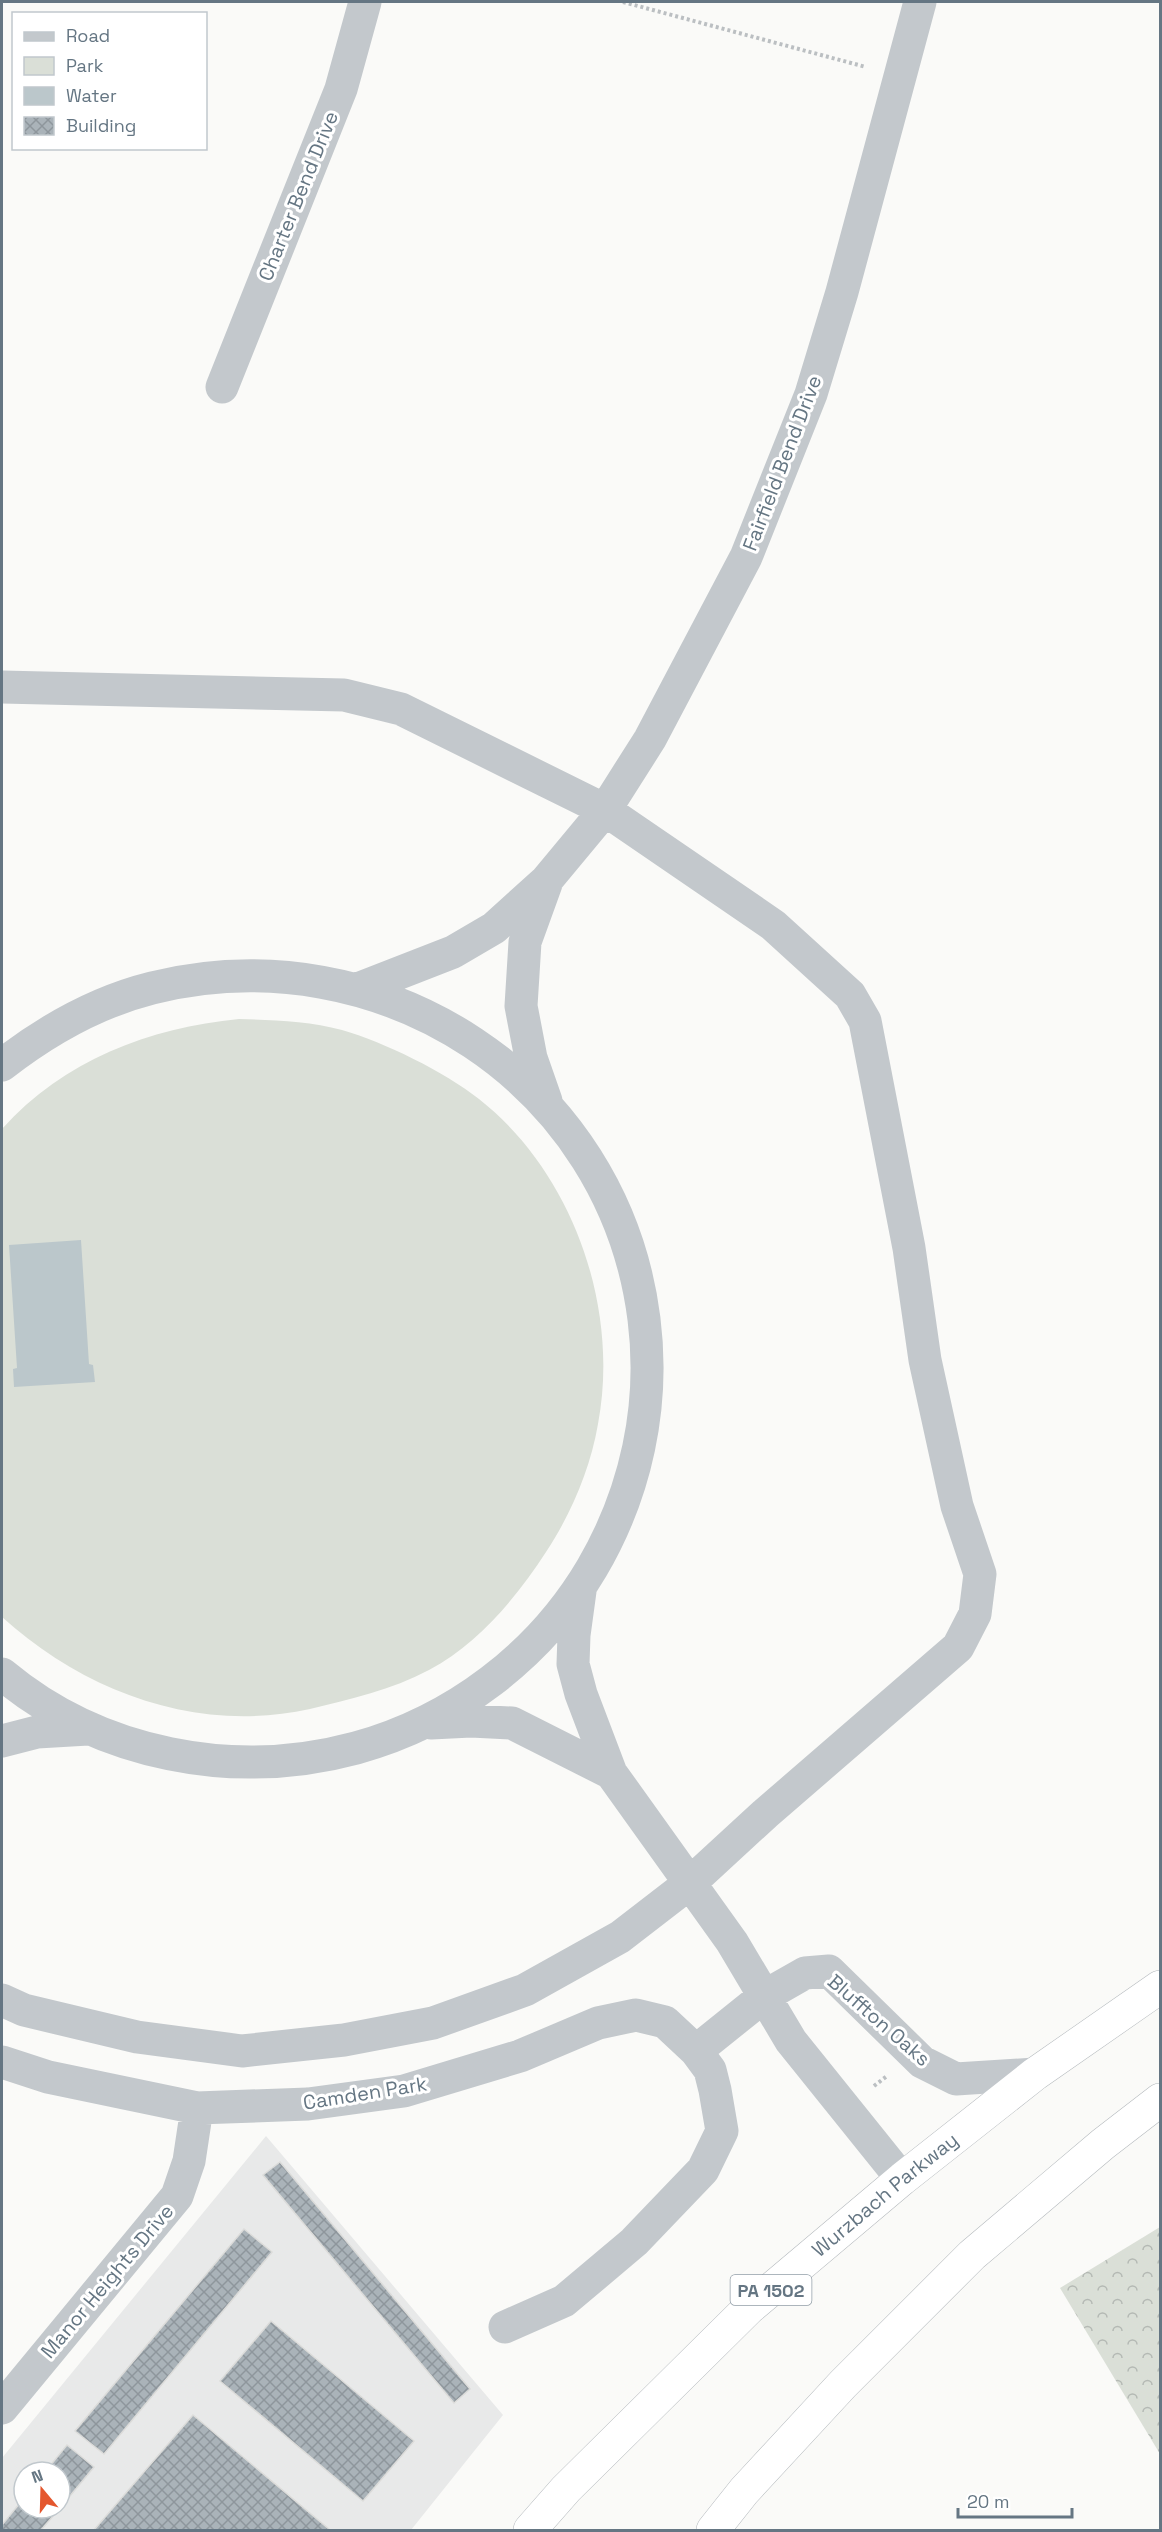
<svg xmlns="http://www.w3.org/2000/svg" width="1162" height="2532" font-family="'Space Grotesk',sans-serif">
  <defs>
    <pattern id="forest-crowns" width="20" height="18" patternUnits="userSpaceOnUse" patternTransform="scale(1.5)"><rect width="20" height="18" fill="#dadfd7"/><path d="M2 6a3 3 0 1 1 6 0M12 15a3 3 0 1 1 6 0" fill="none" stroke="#b4b9b4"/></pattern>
    <pattern id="building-cross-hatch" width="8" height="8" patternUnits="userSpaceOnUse" patternTransform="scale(1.5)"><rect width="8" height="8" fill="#aab3b9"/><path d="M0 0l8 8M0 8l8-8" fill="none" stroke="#8e969c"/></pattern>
  </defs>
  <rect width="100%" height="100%" fill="#fafaf8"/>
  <path fill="#e8e9e9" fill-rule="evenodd" d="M266,2136L503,2415L411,2530H2V2458ZM24,2472H60V2508H24Z"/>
  <path fill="url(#forest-crowns)" d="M1160,2227V2454L1060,2288Z"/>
  <path fill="#dadfd7" d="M239,1019C273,1020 309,1021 342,1030C384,1042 445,1072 479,1099C573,1173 620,1308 598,1424C590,1470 571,1514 546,1552C516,1598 478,1644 429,1670C391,1690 351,1699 310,1709C197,1734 85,1692 2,1617V1129C64,1060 149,1028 239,1019Z"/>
  <path fill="#bbc7cb" d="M81,1240L89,1364L93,1365L95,1382L14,1387L13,1369L17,1368L9,1245Z"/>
  <path fill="url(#building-cross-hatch)" stroke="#dcdcda" stroke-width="1.5" d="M280,2162L470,2389L454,2403L263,2175Z
    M244,2229L272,2252L104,2454L75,2431Z
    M271,2321L414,2441L363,2501L220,2381Z
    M193,2415L330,2530H94Z
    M67,2445L94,2467L60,2508V2472H45Z
    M24,2498V2508H60L41,2530H2V2525Z"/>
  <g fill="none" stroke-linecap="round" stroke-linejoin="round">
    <g stroke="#b4b9bd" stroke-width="34">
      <g id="highway">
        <path id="s1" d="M530,2530L566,2489L749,2308L902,2179L1035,2074L1160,1987"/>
        <path d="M713,2530L744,2491L843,2384L972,2255L1103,2144L1160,2100"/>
      </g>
    </g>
    <path stroke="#bbbfc2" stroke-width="4" stroke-dasharray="3 3" stroke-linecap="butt" d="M623,2L866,67
      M874,2086L887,2076"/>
    <path stroke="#c3c8cc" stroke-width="33" d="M222,387L341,89L365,2
      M2,687L344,695L401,709L605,810L773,925L850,995L865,1021L909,1248L925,1360L957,1506L980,1574L975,1614L958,1647L765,1814L690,1883L620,1937L525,1990L433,2023L344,2040L242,2051L137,2037L24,2010L2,2000
      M546,884L525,942L521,1006L531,1058L546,1101
      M358,989L453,952L494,928L546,881L605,810L650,739L746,557L811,394L842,292L920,2
      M2,1065C47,1030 96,1002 152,988C382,931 614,1081 644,1319C655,1406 636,1493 592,1568C540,1656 454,1721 356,1748C234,1781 99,1755 2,1674
      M580,1591L574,1635L573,1664L581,1694L611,1773L732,1942L791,2041L902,2179
      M431,1723L471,1721L512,1723L611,1773
      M2,1741L37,1732L88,1729
      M696,2051L763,1997L805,1973L829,1971L922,2062L956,2079L1035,2074
      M2,2062L48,2077L197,2108L308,2104L404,2091L520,2056L598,2023L636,2015L665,2022L696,2051L710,2070L715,2090L722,2131L703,2170L634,2242L564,2301L505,2327
      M2,2408L177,2196L189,2161L197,2108"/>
    <use href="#highway" stroke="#fff" stroke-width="33"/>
  </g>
  <g text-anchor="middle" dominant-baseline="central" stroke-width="6" stroke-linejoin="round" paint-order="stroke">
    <rect fill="#fff" stroke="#939fa8" stroke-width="1.5" x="730.5" y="2275" width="81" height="30" rx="4.5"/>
    <g font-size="18" font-weight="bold" fill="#657683">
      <text x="771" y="2290">PA 1502</text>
    </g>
    <g font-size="20" fill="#657683" stroke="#fff">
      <text transform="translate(298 196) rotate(-68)">Charter Bend Drive</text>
      <text transform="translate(782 463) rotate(-69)">Fairfield Bend Drive</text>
      <text transform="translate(879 2020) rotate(41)">Bluffton Oaks</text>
      <text transform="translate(365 2093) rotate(-9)">Camden Park</text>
      <text stroke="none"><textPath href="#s1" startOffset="489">Wurzbach Parkway</textPath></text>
      <text transform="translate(107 2281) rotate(-50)">Manor Heights Drive</text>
    </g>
  </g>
  <rect width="1162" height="2532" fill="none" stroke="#657683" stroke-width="6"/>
  <rect x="12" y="12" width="195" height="138" fill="#ffffff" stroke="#c1c8cd" stroke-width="1.5"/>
  <rect x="24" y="32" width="30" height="9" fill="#c3c8cc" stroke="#c1c8cd" stroke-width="1.5"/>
  <text x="66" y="42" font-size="18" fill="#657683">Road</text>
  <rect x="24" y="57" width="30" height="18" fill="#dadfd7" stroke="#c1c8cd" stroke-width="1.5"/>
  <text x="66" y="72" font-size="18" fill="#657683">Park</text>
  <rect x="24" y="87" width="30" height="18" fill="#bbc7cb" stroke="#c1c8cd" stroke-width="1.5"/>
  <text x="66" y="102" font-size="18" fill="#657683">Water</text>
  <rect x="24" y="117" width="30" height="18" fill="url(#building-cross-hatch)" stroke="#c1c8cd" stroke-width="1.5"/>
  <text x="66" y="132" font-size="18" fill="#657683">Building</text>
  <g transform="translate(42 2490) rotate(341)"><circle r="28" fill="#ffffff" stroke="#c1c8cd" stroke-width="1.5"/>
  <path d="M0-4.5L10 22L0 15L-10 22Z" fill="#e4572e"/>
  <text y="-9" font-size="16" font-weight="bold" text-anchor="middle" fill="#657683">N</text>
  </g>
  <path d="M958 2508v9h114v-9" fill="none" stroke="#657683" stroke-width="3"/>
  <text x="967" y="2508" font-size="18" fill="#657683" stroke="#ffffff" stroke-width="4.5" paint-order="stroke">20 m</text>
</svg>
